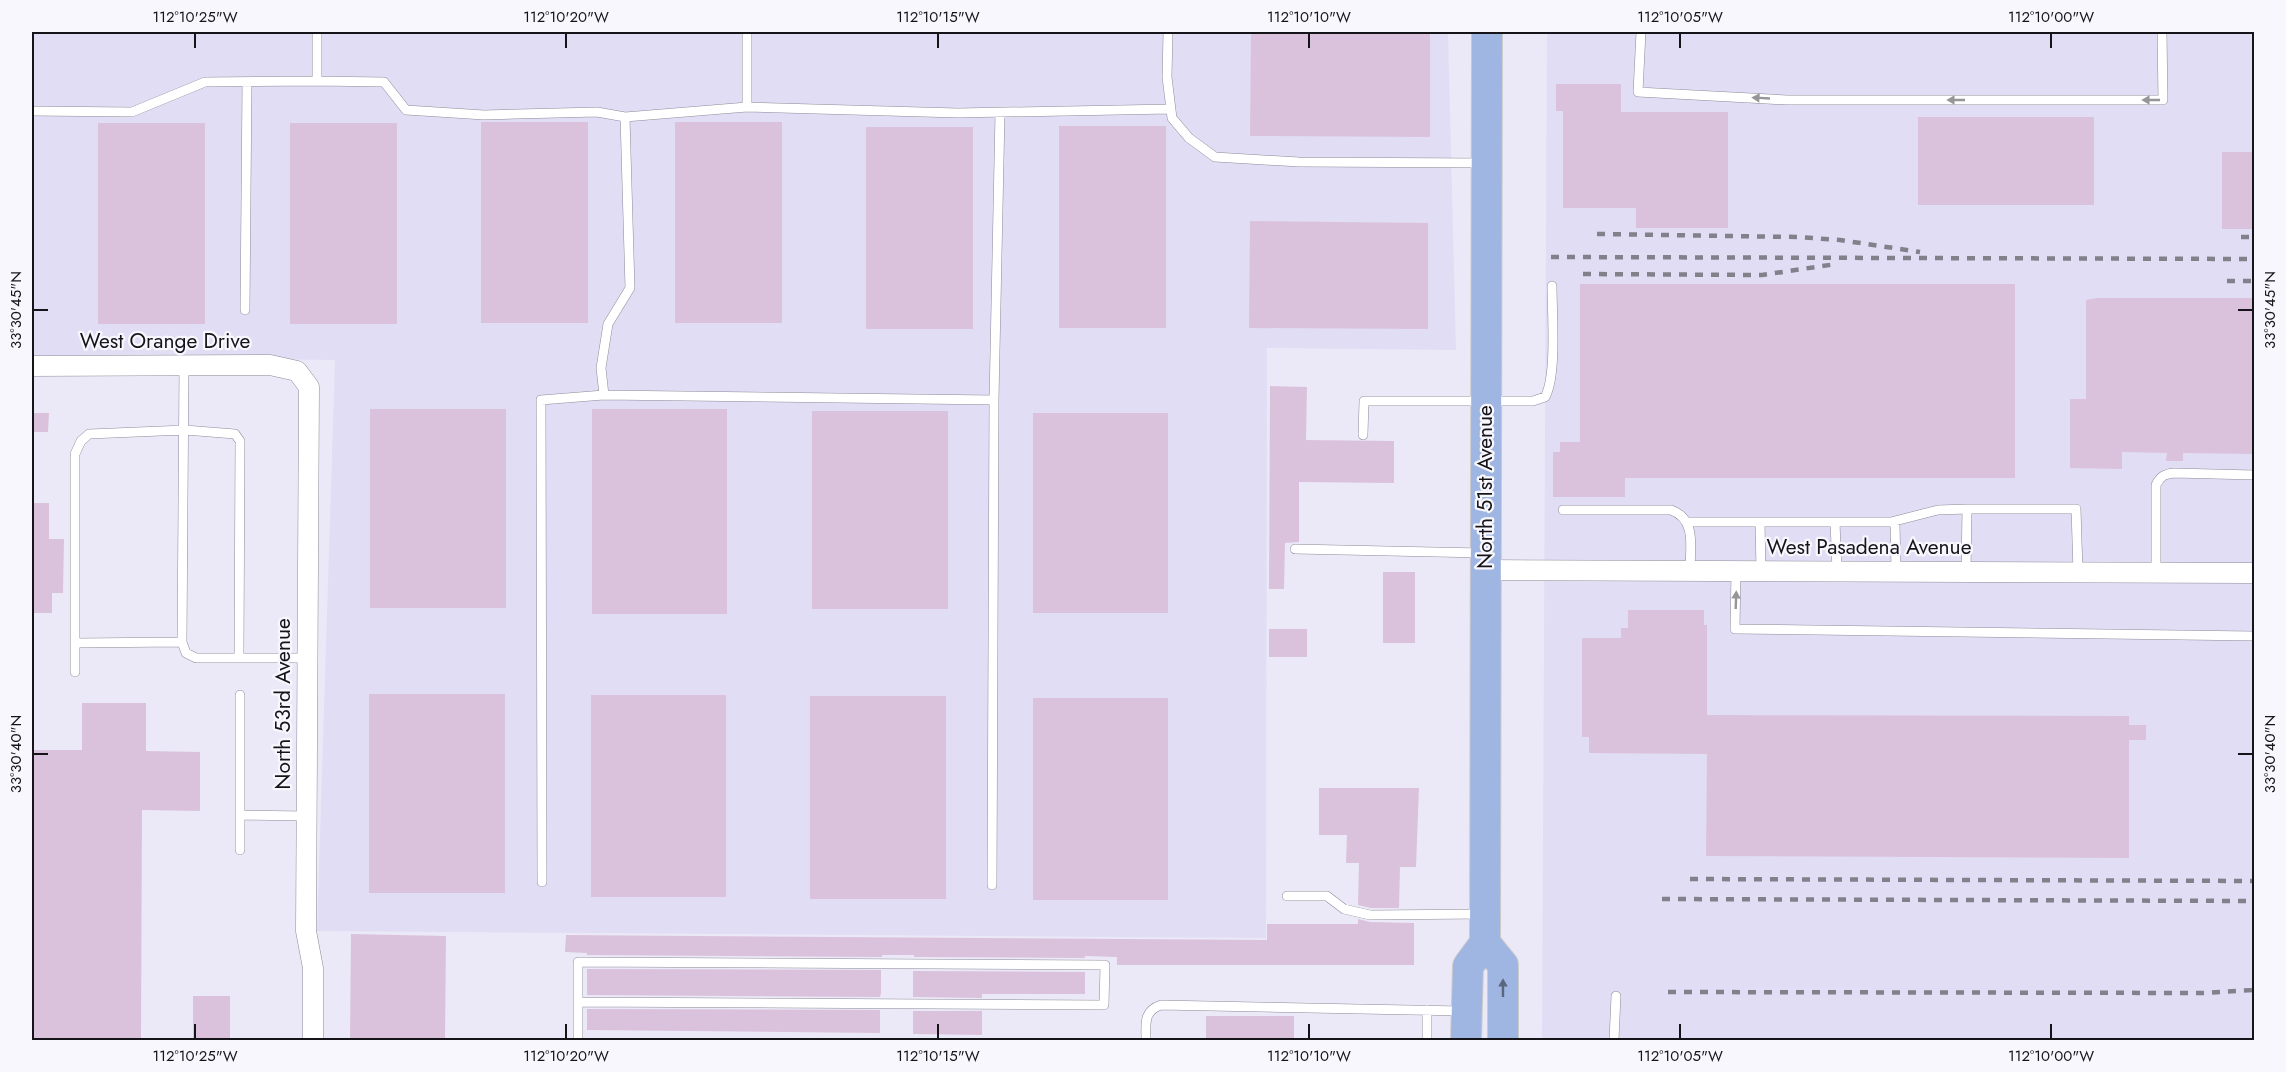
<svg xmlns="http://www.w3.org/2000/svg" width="2286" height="1072" font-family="Jost,sans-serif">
  <rect width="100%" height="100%" fill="#ebe9f8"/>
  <path fill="#e1ddf4" d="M32,32H1448L1456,350L1267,348L1266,938L317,931L335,360L32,356Z
    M1547,32H2254V1040H1542Z"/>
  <path fill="#dbc2dc" d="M1251,32H1430V137L1250,136Z
    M1556,84H1621V112H1728V228H1636V208H1563V111H1556Z
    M1918,117H2094V205H1918Z
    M481,122H588V323H481Z
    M675,122H782V323H675Z
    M98,123H205V324H98Z
    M290,123H397V324H290Z
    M1059,126H1166V328H1059Z
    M866,127H973V329H866Z
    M2222,152H2254V229H2222Z
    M1250,221L1428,223V329L1249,328Z
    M1580,284H2015V478H1625V497H1553V452H1560V442H1580Z
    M2097,298H2254V454L2183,453V461H2166L2167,453L2122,452V469L2070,468V399H2086V300Z
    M1270,386L1307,387L1306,440L1394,441V483L1299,482V542L1285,543L1284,589H1269Z
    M370,409H506V608H370Z
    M592,409H727V614H592Z
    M812,411H948V609H812Z
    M32,413H49L48,432H32Z
    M1033,413H1168V613H1033Z
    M32,503H49V539H64L63,593H52V613H32Z
    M1383,572H1415V643H1383Z
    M1628,610H1704V625H1707V715L2129,716V725H2146V740H2129V858L1706,856L1707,754L1589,753V737H1582V638H1621V628H1628Z
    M1269,629H1307V657H1269Z
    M369,694H505V893H369Z
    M591,695H726V897H591Z
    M810,696H946V899H810Z
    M1033,698H1168V900H1033Z
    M82,703H146V751L200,752V811L142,810L141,1041H32V750H82Z
    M1319,788H1419L1416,867H1400L1399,908H1371L1358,905L1359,863H1346L1347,835H1319Z
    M1358,919L1370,922L1414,923V965H1117V957L1085,956V958L914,957V955H882V957L587,955V953L565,952L566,935L1267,940V924H1358Z
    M351,934L446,936L445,1041H350Z
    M587,969L881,970V993L880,997L587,995Z
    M913,971L1085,972V994H982V998L913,997Z
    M193,996H230V1041H193Z
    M587,1009L880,1010V1033L587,1030Z
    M913,1011H982V1035L913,1034Z
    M1206,1016H1294V1041H1206Z"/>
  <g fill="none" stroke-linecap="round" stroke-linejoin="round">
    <g stroke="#8d8b99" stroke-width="10">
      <path id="service" d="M1168,32L1167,77L1172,118L1189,138L1215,157L1299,162L1484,163
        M1641,32L1638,92L1787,100H2163L2162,32
        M317,81L384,82L406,110L484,115L597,112L625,117L630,288L608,324L601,368L604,395L541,400L542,882
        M747,107V32
        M32,111L132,112L205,82L317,81V32
        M625,117L747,107L958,113L1171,109
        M245,310L247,82
        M184,365L182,642L186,653L196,658H307
        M604,395L994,400L992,885
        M994,400L1000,113
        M1363,435L1364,401H1533L1545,397C1557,376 1552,313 1552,286
        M1563,510H1671C1697,519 1690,548 1690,571
        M1688,522H1891L1938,510L1967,509
        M1760,522L1761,571
        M1835,522L1837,571
        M1895,522L1896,571
        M1295,549L1482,553
        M1736,571L1735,629L2254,636
        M1966,571L1967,509H2076L2078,572
        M2156,572V485C2160,476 2165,474 2174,473L2254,475
        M75,643L182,642
        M75,672V454L81,441L89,434L185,430L235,434L240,441L239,657
        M240,815V695
        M240,850V815L306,816
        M1287,896H1327L1344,909L1370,915L1482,914
        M578,1002L1104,1005L1105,965L578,962V1040
        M1146,1040C1146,1024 1143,1011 1161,1005L1462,1011
        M1427,1040V1010
        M1614,1040L1616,996"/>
    </g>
    <g stroke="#8d8b99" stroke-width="21">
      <path id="minor" d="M32,366L270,365L297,371L309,387L306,931L313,968V1040
        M1484,570L2254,573"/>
    </g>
    <g stroke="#cccbcc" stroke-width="32">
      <path id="primary" d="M1485,943L1503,965V1040
        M1466,1040L1468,966L1485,943L1487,32"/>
    </g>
    <use href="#service" stroke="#fff" stroke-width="9"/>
    <use href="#minor" stroke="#fff" stroke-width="20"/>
    <use href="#primary" stroke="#9fb6e2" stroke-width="30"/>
    <path stroke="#82808a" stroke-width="4.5" stroke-dasharray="8 8" stroke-linecap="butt" d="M1597,234L1798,237L1840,240L1920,252
      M2241,237H2254
      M1551,257L2254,259
      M1583,274L1762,275L1836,264
      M2227,281H2254
      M1690,879L2254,881
      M1662,899L2254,901
      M1668,992L2203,993L2254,990"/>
  </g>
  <defs><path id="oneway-solid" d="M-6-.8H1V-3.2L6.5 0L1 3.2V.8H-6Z" transform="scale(1.5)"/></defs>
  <g fill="#969598">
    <use href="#oneway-solid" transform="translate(1761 98) rotate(-177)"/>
    <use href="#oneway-solid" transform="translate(1956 100) rotate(180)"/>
    <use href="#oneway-solid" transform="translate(2151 100) rotate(180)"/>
    <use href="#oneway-solid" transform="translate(1736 600) rotate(-88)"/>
  </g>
  <use fill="#5a657e" href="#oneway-solid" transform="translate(1503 988) rotate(-90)"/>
  <path fill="none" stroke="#151419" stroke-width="2" d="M195,33V48M566,33V48M938,33V48M1309,33V48M1680,33V48M2051,33V48M33,310H48M2238,310H2253M33,754H48M2238,754H2253M195,1024V1039M566,1024V1039M938,1024V1039M1309,1024V1039M1680,1024V1039M2051,1024V1039"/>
  <g text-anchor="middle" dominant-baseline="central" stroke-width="4.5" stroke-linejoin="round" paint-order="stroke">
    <g font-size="21" fill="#151419" stroke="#f8f7fe">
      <text x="165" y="341">West Orange Drive</text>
      <text transform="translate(1485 487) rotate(-90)">North 51st Avenue</text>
      <text x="1869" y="547">West Pasadena Avenue</text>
      <text transform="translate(283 704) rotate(-90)">North 53rd Avenue</text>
    </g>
  </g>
  <rect width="2286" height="1072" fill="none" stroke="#f8f7fe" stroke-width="66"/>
  <rect x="33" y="33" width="2220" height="1006" fill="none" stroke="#151419" stroke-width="2"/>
  <g font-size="15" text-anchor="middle" fill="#151419">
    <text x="195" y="22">112°10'25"W</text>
    <text x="566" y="22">112°10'20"W</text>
    <text x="938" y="22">112°10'15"W</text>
    <text x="1309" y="22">112°10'10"W</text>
    <text x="1680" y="22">112°10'05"W</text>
    <text x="2051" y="22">112°10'00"W</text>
    <text transform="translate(16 310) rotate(-90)" y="5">33°30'45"N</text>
    <text transform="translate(2270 310) rotate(-90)" y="5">33°30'45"N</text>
    <text transform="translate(16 754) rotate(-90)" y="5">33°30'40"N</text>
    <text transform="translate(2270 754) rotate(-90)" y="5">33°30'40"N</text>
    <text x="195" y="1061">112°10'25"W</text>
    <text x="566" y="1061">112°10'20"W</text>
    <text x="938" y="1061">112°10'15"W</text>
    <text x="1309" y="1061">112°10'10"W</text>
    <text x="1680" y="1061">112°10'05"W</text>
    <text x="2051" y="1061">112°10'00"W</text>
  </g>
</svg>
